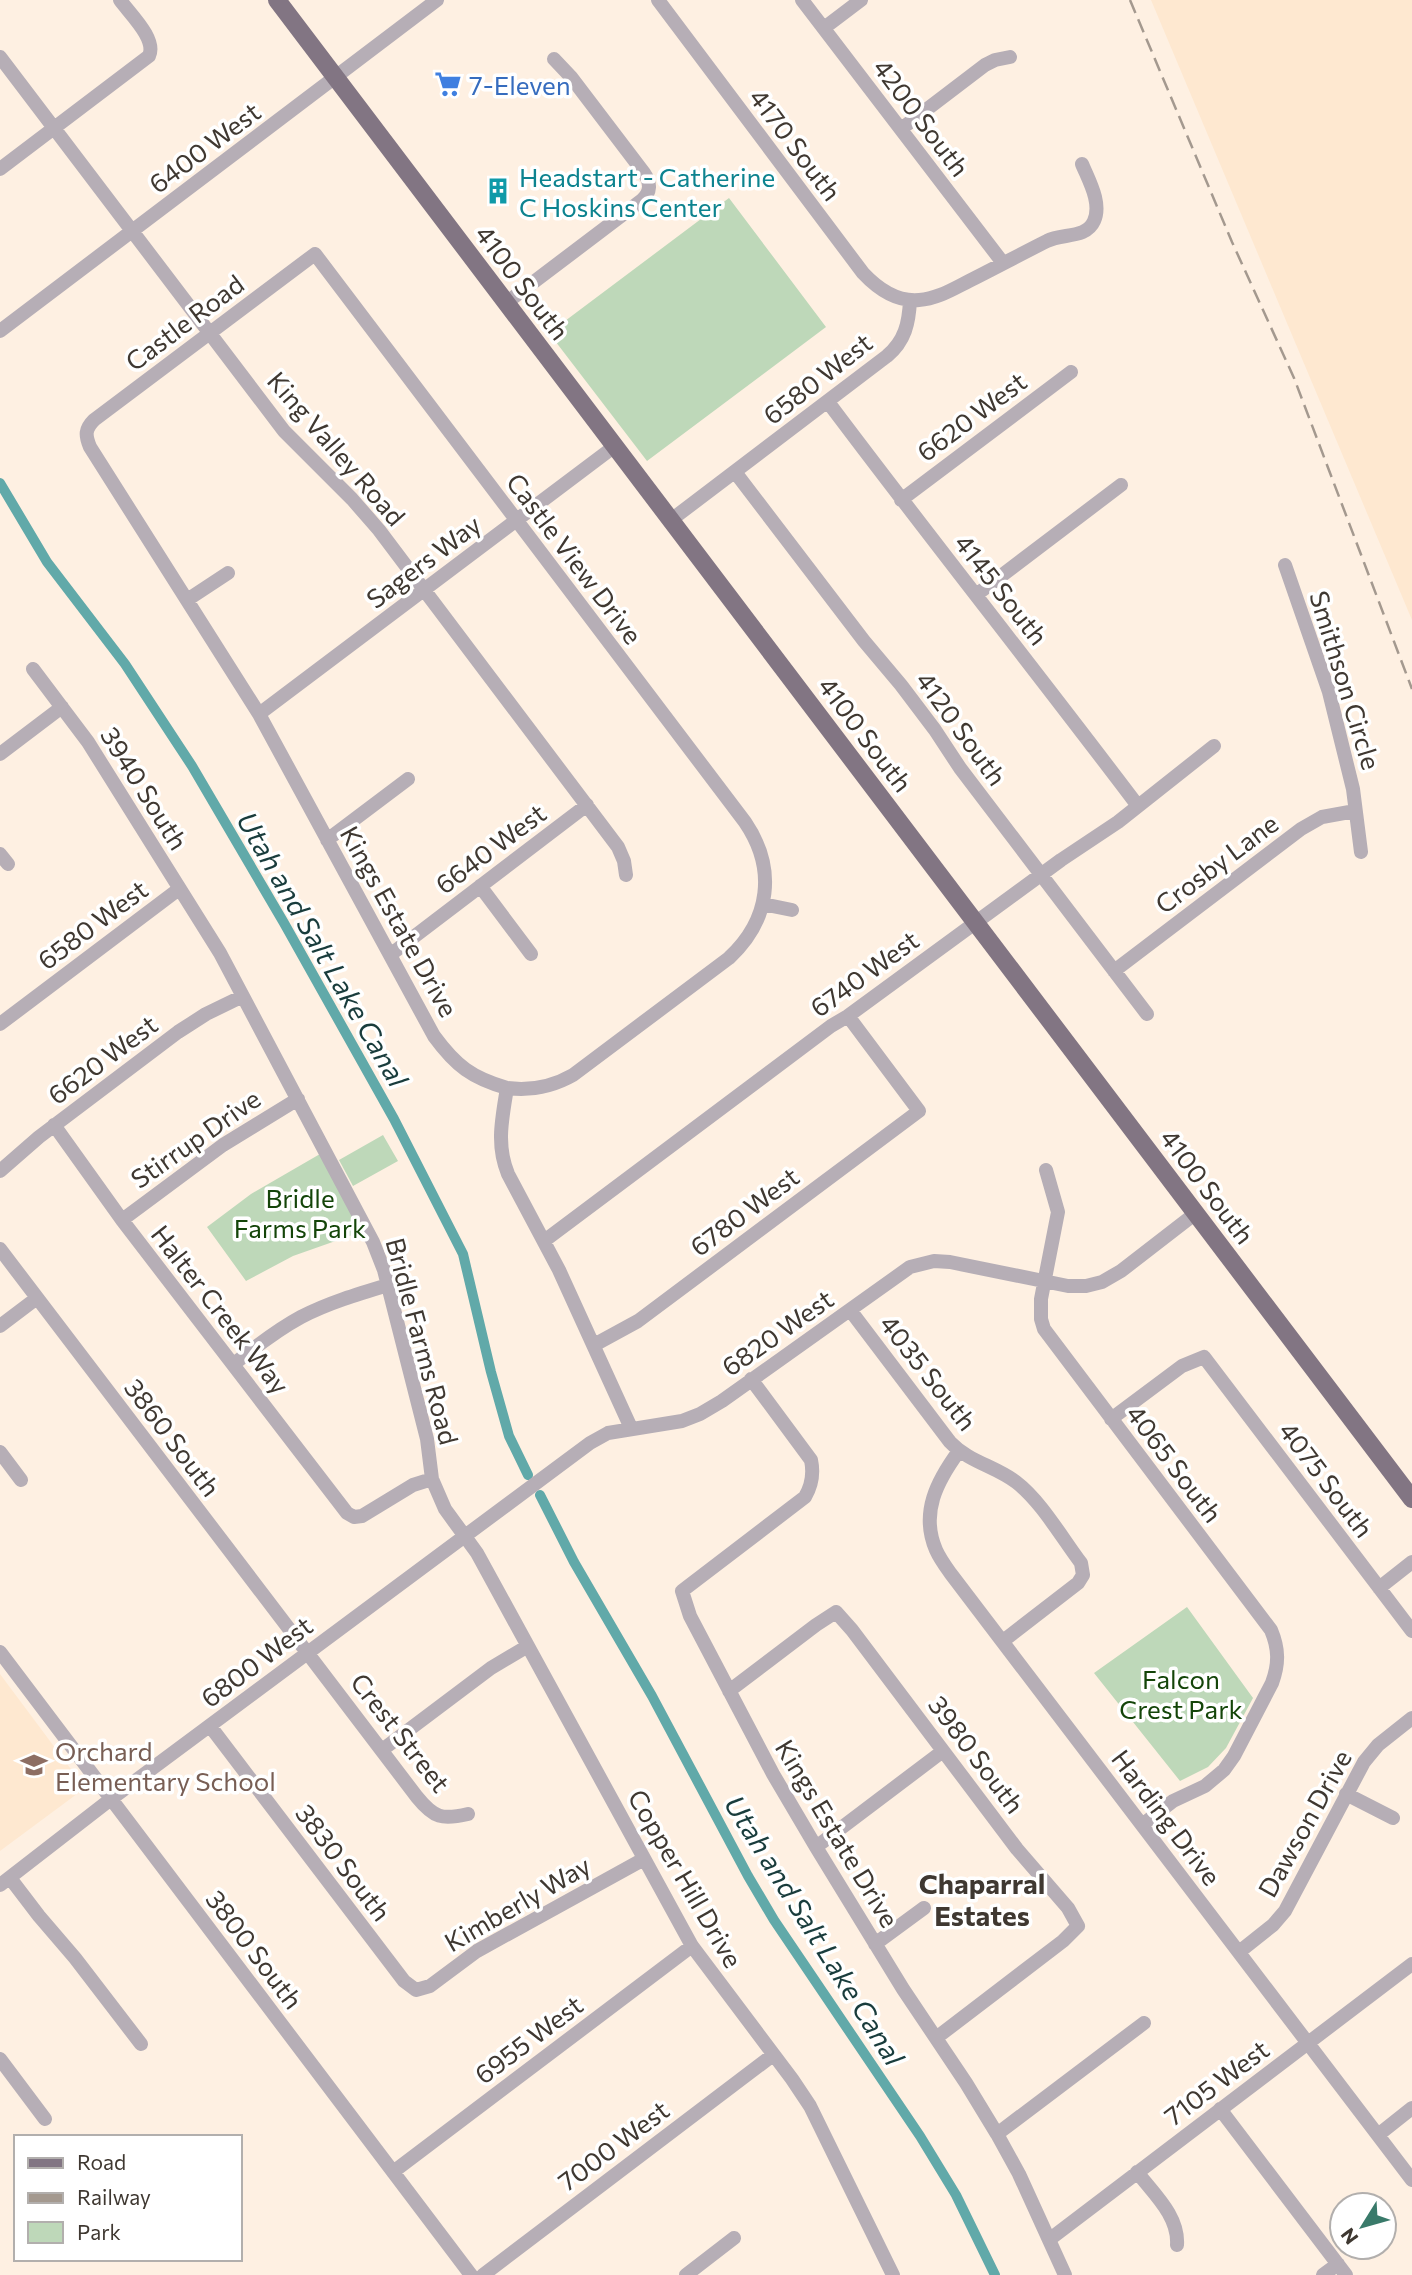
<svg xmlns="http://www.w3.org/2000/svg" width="1412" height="2275" font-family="Commissioner,sans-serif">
  <rect width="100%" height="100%" fill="#fef0e2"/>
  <path fill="#fee8d0" d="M1151,0H1412V620Z
    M0,1674L85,1788L0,1851Z"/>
  <path fill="#bed8b9" d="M729,198L826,327L647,461L549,333Z
    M383,1135L398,1161L353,1186L339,1160Z
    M320,1154L361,1232L293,1256L246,1281L207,1227L251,1194Z
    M1187,1607L1253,1698L1226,1748L1208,1767L1180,1781L1094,1673Z"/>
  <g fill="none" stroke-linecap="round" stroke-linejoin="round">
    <path stroke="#61a9a9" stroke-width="10" d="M0,483L47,562L125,664L192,766L284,923L394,1119L463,1254L491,1372L509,1436L528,1475
      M540,1495L574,1562L652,1696L748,1876L774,1920L920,2136L956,2195L995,2275"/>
    <path stroke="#b6aeb6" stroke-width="14" d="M658,0L863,273C878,289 896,302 919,300C937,299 953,289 969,281C995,268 1021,254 1047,241C1062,233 1086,239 1094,221C1102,203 1089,181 1082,164
      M802,0L1003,263
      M824,28L861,0
      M0,57L284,431L352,499L379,530L618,847L624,861L626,875
      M901,129L985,65L995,60L1010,57
      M0,169L149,56C157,39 130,14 120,0
      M506,303L642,200C651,192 651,183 644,173L571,77L554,59
      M0,331L437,0
      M828,402C930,538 1036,671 1138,806
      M735,472L864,641L901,685L935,730L960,768L1147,1014
      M901,500L1071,372
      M671,520L887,356C905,341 909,323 910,300
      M1285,565L1329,692L1353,789L1361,852
      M976,595L1121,485
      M187,600L228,573
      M33,669L88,742L220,953L373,1242L384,1270L427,1439L432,1479L445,1509L477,1553L692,1946L792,2079L810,2106L893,2275
      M259,714L615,446
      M0,754L62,707
      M327,840L408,779
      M0,854L8,864
      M480,886L531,954
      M763,904L792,910
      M390,955L587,805
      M1114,971L1301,829L1322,817L1355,811
      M0,1024L179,889
      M507,1088C531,1091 552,1087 573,1075L729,958C770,920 777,869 745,822L315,254L94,420C85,429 85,435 90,447L259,714L434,1036C456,1066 472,1078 507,1088C502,1119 496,1145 508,1174L559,1270L631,1428
      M54,1125L122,1220L347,1513L354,1517L362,1516L413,1485L432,1479
      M1046,1170L1058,1212L1041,1299V1319L1044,1329L1271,1630C1279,1649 1279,1664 1272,1683L1234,1756L1224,1770L1205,1786L1173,1801L1142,1825
      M0,1171L39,1137L178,1032L206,1014L241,997
      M122,1220L223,1145L298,1099
      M544,1241L831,1026L848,1016L1061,860L1118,822L1214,746
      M0,1249L417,1797C434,1818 442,1820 468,1814
      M850,1310L950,1442C969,1462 995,1466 1016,1482C1041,1501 1062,1538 1081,1563L1083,1575L1078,1583L1003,1641
      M0,1326L37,1298
      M594,1345L638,1321L919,1111L848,1016
      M234,1364C255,1347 277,1330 301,1317C328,1303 358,1294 388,1285
      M751,1379L811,1460C814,1474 812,1485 805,1497L682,1591L690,1616L773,1774L816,1847L903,1989L966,2083L997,2134L1019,2174L1065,2275
      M1111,1419L1182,1366L1204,1357L1412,1631
      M959,1451C937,1481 920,1513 936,1550C940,1559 946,1567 951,1574L1412,2180
      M0,1452L21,1480
      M1379,1588L1412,1562
      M0,1652L471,2275
      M729,1691L816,1625L836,1612L852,1630L1017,1849L1068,1908L1078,1926L1063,1941L936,2038
      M210,1726L404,1981L416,1990L430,1986L477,1951L644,1859
      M382,1750L491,1668L528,1646
      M1346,1794L1393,1818
      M816,1847L943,1751
      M10,1878L39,1916L75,1958L141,2044
      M0,1885L111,1799L590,1443L608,1433L682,1421L700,1414L722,1401L910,1267L934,1261L950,1262L1068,1286H1086L1102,1282L1121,1271L1196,1213
      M875,1944L924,1908
      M1239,1952L1273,1925L1285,1911L1364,1762L1378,1745L1412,1718
      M0,2059L45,2119
      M1220,2109L1346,2275
      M997,2134L1144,2023
      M1378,2135L1412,2108
      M393,2172L692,1946
      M1137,2172C1154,2194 1179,2216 1177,2245
      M1050,2239L1412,1964
      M483,2275L773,2055
      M686,2275L734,2238
      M1323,2275L1338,2264"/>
    <path stroke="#827583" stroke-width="18" d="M277,0L1412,1499"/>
    <path stroke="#a4998f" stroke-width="2.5" stroke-dasharray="14 7" stroke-linecap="butt" d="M1130,0L1232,242L1294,378L1412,689"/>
  </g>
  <defs>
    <g id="supermarket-bare" transform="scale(2.1)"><path d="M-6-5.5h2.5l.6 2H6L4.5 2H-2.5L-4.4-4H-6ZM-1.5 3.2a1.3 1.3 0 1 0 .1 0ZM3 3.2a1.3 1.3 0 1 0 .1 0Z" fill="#3f7fe0" stroke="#fff" stroke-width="2.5" paint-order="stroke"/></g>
    <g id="building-bare" transform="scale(2.1)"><path d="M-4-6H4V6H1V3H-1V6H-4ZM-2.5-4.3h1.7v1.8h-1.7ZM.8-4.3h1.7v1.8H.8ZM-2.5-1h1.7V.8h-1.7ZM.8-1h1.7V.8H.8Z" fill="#0f9aa8" stroke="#fff" stroke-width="2.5" paint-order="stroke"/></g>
    <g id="school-bare" transform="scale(2.1)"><path d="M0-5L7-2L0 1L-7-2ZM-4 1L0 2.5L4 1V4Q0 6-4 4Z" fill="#8d6e63" stroke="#fff" stroke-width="2.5" paint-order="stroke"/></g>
  </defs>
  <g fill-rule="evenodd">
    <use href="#supermarket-bare" x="448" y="84"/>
    <use href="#building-bare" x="498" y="191"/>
    <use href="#school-bare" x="34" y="1765"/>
  </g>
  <g text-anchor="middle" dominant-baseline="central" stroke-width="7" stroke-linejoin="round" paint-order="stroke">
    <g font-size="26" fill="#366cbe" stroke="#fff" text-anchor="start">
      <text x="469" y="84">7-Eleven</text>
    </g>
    <g font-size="26" fill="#3f3831" stroke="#fff">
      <text transform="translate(922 117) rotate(53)">4200 South</text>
      <text transform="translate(796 144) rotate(53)">4170 South</text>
      <text transform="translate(204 147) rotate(-37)">6400 West</text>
      <text transform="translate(523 282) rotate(53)">4100 South</text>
      <text transform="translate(184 322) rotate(-37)">Castle Road</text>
      <text transform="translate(817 378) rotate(-38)">6580 West</text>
      <text transform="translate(971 416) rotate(-37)">6620 West</text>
      <text transform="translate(337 448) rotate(49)">King Valley Road</text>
      <text transform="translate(575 558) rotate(53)">Castle View Drive</text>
      <text transform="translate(423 561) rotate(-37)">Sagers Way</text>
      <text transform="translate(1002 589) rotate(52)">4145 South</text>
      <text transform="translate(1346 680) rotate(73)">Smithson Circle</text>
      <text transform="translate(962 728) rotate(54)">4120 South</text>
      <text transform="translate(866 734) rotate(53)">4100 South</text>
      <text transform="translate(145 788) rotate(58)">3940 South</text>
      <text transform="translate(490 848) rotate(-37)">6640 West</text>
      <text transform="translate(1216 863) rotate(-37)">Crosby Lane</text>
      <text transform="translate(400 921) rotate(61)">Kings Estate Drive</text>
      <text transform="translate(92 924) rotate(-37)">6580 West</text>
      <text transform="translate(864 973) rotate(-36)">6740 West</text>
      <text transform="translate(102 1059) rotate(-37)">6620 West</text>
      <text transform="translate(195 1138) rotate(-35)">Stirrup Drive</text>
      <text transform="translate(1208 1186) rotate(53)">4100 South</text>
      <text transform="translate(744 1211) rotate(-37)">6780 West</text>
      <text transform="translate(221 1309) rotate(52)">Halter Creek Way</text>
      <text transform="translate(777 1332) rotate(-35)">6820 West</text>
      <text transform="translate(423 1341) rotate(75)">Bridle Farms Road</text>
      <text transform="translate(929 1372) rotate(52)">4035 South</text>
      <text transform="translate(173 1437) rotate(53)">3860 South</text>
      <text transform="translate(1175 1463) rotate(53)">4065 South</text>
      <text transform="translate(1327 1479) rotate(53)">4075 South</text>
      <text transform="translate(256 1661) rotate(-37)">6800 West</text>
      <text transform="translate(401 1732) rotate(52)">Crest Street</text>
      <text transform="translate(977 1754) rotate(53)">3980 South</text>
      <text transform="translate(1167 1817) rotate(53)">Harding Drive</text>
      <text transform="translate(1304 1823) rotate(-61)">Dawson Drive</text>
      <text transform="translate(838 1833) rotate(59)">Kings Estate Drive</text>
      <text transform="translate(344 1862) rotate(53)">3830 South</text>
      <text transform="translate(686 1878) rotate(60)">Copper Hill Drive</text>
      <text transform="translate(517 1903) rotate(-30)">Kimberly Way</text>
      <text transform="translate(255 1949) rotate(53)">3800 South</text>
      <text transform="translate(528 2039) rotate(-37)">6955 West</text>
      <text transform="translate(1216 2082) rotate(-37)">7105 West</text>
      <text transform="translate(613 2145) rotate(-37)">7000 West</text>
    </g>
    <g font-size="26" fill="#0d838f" stroke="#fff" text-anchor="start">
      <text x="519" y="176">Headstart - Catherine<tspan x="519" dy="30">C Hoskins Center</tspan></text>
    </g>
    <g font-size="26" fill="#144509" stroke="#fff">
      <text x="300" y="1197">Bridle<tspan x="300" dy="30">Farms Park</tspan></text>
      <text x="1181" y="1678">Falcon<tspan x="1181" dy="30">Crest Park</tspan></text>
    </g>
    <g font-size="26" fill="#785e54" stroke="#fff" text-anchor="start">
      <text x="55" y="1750">Orchard<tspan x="55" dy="30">Elementary School</tspan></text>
    </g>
    <g font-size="28" font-style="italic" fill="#193c3c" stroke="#fff">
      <text transform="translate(323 949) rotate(60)">Utah and Salt Lake Canal</text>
      <text transform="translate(815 1930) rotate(58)">Utah and Salt Lake Canal</text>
    </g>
    <g font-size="28" font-weight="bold" fill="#3f3831" stroke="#fff">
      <text x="982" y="1883">Chaparral<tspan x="982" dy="32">Estates</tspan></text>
    </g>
  </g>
  <rect x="14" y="2135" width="228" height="126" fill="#ffffff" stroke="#b2afad" stroke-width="2"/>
  <rect x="28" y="2158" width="35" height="10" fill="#827583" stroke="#b2afad" stroke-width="2"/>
  <text x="77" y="2170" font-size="21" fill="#3f3831">Road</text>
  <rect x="28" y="2193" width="35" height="10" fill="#a4998f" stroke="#b2afad" stroke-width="2"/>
  <text x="77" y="2205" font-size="21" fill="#3f3831">Railway</text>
  <rect x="28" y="2222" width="35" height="21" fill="#bed8b9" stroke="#b2afad" stroke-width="2"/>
  <text x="77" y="2240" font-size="21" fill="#3f3831">Park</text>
  <g transform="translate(1363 2226) rotate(233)"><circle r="33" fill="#ffffff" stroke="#b2afad" stroke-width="2"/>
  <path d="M0-5L12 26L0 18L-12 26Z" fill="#397a6a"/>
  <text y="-10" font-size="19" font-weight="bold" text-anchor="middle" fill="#3f3831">N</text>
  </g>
</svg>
